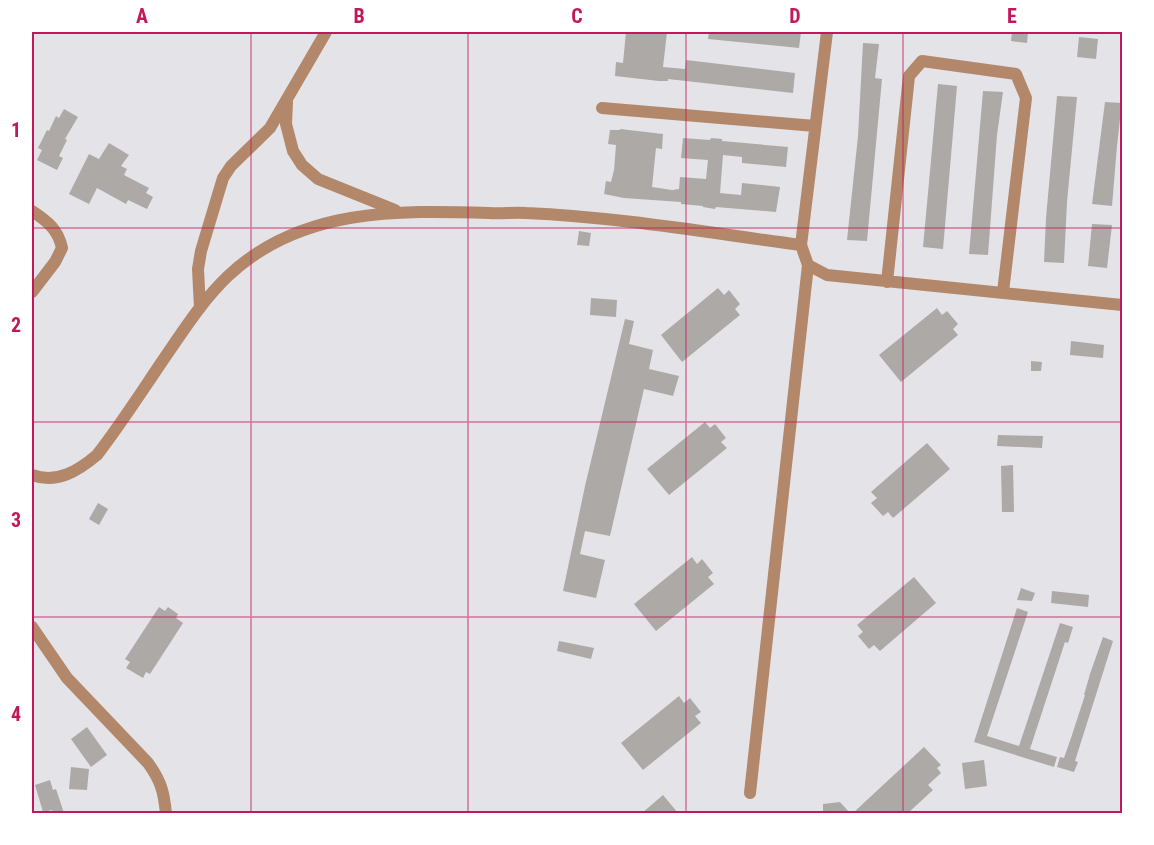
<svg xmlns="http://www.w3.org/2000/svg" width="1154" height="845" font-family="'Roboto Condensed',sans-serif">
  <rect width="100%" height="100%" fill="#e3e3e8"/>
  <path fill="#ada9a7" d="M626,32H667L663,67L685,69L686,60L795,73L793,93L668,79V81H659L615,76L616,62L623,63Z
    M709,32H801L799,48L708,39Z
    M1012,32H1028L1027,43L1011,41Z
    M1079,37L1098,39L1096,59L1077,57Z
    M863,43L879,44L875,78L882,79L867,241L847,240L858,136Z
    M938,84L957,86L943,249L923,247Z
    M983,91L1003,92L997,135L988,255L969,254Z
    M1057,96L1077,97L1067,202L1064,263L1044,262L1046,218Z
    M1105,102L1122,103V119H1120L1117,146L1112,206L1092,204Z
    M64,109L78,117L65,139L67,140L59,156L63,158L57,170L37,160L42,150L38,148L47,130L49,131L56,116L59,118Z
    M620,129L663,134L662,149L656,148L652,187L672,190L679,189L680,177L706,179L708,160L681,158L683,138L710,140L711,138L722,139V141L788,147L786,167L742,163V157L723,155L720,193L741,195L742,183L780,187L776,212L716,207L715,209L703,207V206L681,204V202L624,198L604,194L606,181L611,182L614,170L616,145L608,144L610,130H620Z
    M109,143L129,155L121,166L127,169L124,175L149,188L146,193L153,197L147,209L128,200L126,204L97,188L89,204L69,194L89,154L99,159Z
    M1092,224L1112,225L1107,268L1088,266Z
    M579,231L591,233L589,246L577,245Z
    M718,288L724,295L729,290L740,304L735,309L740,315L682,362L661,335Z
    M591,298L617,300L616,317L590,315Z
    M937,308L942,315L947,311L958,324L953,329L958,335L901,382L879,355Z
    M625,319L634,321L629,344L653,350L649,369L679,376L673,396L644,389L610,536L585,531L580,554L605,560L596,598L563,591L585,486Z
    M1071,341L1104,345L1103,358L1070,355Z
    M1031,361L1042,362L1041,371H1031Z
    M705,422L710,428L715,424L726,438L721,442L727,448L669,495L647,469Z
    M998,435L1043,436L1042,448L997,446Z
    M927,443L950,469L893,518L888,512L883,516L871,503L877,498L871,492Z
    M1013,465L1014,512H1002L1001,466Z
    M98,503L108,509L99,525L89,519Z
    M692,557L697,564L702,559L713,573L708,577L714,584L656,631L634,604Z
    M914,577L936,603L880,651L874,645L869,649L858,636L863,632L857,625Z
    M1021,588L1035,593L1032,601L1017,600Z
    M1052,591L1089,595L1088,607L1051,603Z
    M159,607L165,611L168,607L178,614L176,618L183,623L150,674L146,672L143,678L126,668L130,662L125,659Z
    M1017,608L1028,612L987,736L1019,746L1060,623L1073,627L1068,643L1065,642L1030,749L1057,757L1054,767L974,742Z
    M1103,637L1113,641L1075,761L1078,762L1074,772L1057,767L1060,757L1064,758L1072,735L1085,695H1084L1090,674Z
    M559,641L594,648L591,659L557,651Z
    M679,696L684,703L690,698L701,712L695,716L701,723L643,770L621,743Z
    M87,727L107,755L91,767L71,739Z
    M924,747L941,765L937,768L941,773L928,785L933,790L908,813H853Z
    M984,760L987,786L965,789L962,763Z
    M71,767L89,769L87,790L69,789Z
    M50,780L53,790L56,789L64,813H54L52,810L43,812L35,785Z
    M663,795L678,813H642Z
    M840,802L850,813H823V804Z"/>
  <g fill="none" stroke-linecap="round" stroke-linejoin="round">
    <path stroke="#b2876a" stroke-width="12" d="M287,102L286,124L293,151L302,165L318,179L395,210
      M602,108L815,126
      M32,211C47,221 58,229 62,248L55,262L32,292
      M808,265L827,275L1122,305
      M887,282L909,76L922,61L1016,74L1026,98L1003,292
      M200,308L198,269L201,251L223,178L231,166L270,128L326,32
      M32,475C57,484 78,471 97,455C124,420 147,383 172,347C189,322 206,297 228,276C300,208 397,210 489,213C502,214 514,212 526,213C618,217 710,233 801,245
      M32,627L67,678L148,763C161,781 164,792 166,814
      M750,793L808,265L801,245L827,32"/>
  </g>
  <path fill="none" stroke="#c2185b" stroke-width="1.5" stroke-opacity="0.55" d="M251,32V814M468,32V814M686,32V814M903,32V814M32,228H1122M32,422H1122M32,617H1122"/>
  <rect width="1154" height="845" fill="none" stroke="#ffffff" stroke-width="66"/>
  <rect x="33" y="33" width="1088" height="779" fill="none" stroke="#c2185b" stroke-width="2"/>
  <g font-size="20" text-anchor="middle" font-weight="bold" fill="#c2185b">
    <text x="142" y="23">A</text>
    <text x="359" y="23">B</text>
    <text x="577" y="23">C</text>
    <text x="795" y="23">D</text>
    <text x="1012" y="23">E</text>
    <text x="16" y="137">1</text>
    <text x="16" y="332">2</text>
    <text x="16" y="527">3</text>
    <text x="16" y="721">4</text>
  </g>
</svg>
